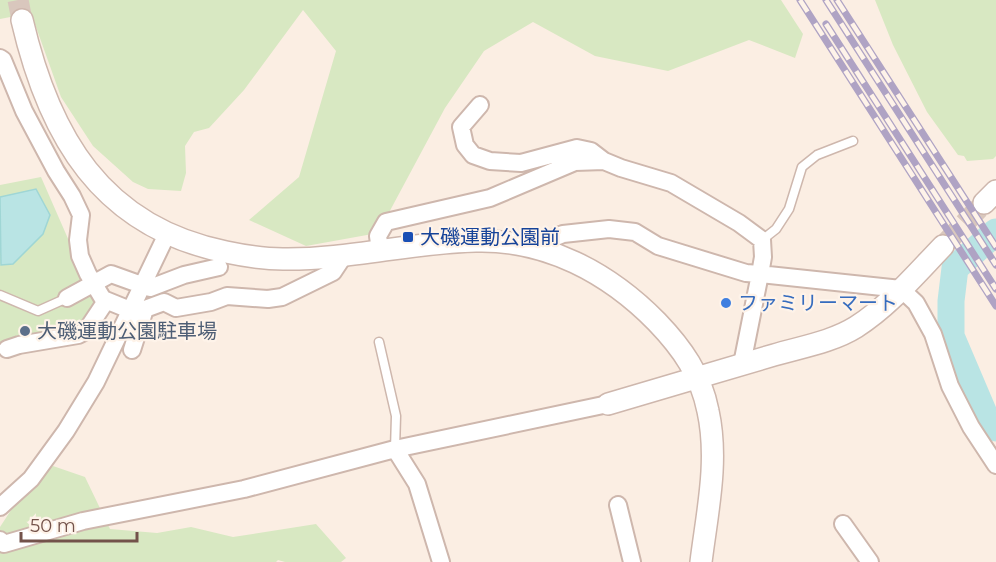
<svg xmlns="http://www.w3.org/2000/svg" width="996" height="562" font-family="Montserrat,'Noto Sans JP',sans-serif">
  <rect width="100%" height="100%" fill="#fbeee3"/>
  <path fill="#d8e8c2" d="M0,0H781L803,34L795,58L749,40L668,71L595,56L533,22L484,51L445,108L378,233L306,246L249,220L299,177L336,51L303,10L244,90L209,128L194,132L185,146L186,173L181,191L148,189L133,182L93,146L61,97L31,13L0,19Z
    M875,0H996V156L993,159L967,161L964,156L958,155L927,112L893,45Z
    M41,177L94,298L97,309L85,329L0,343V185Z
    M53,466L85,477L110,529L157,533L191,527L233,537L316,524L346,558L341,562H285L278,560L276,562H0V527L15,504Z"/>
  <path fill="#b9e4e4" stroke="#9fd6d5" stroke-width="1.5" d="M36,189L50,215L43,234L13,264L1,265L0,197Z"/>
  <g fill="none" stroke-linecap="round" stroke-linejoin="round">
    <path stroke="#b9e4e4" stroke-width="27" d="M996,232L955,268L951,301V336L985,416L996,428"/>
    <path stroke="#d9c7bd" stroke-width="21" stroke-dasharray="21 10" stroke-linecap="butt" d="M18,0L22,20
      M943,246L984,203"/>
    <g stroke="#ceb7ad" stroke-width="11">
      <path id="service" d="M762,240L776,229L789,209L802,167L817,155L853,141
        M0,295L38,311L67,298
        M379,342L396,416L395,449"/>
    </g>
    <g stroke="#ceb7ad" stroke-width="20">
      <path id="minor" d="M0,58L3,60L24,111L56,171L72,196L81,215L78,240L80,256L88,274L103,299L130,310
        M480,105L461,127L465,145L473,155L490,161L521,163L577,148L591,151L604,161L621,168L671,183L739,223L762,240L763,257L760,274L746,273L658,246L635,232L609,229L563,234L531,247
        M380,250L378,236L386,222L490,198L575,162L604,161
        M67,298L111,274L150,288L184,275L219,267
        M7,349L19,345L78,335L86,331L106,301
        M132,350L145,309L164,302L176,308L211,302L227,296L268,299L282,297L333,272L345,254
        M742,364L760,274L901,289L916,303L933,334L950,386L971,427L996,465
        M395,449L417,484L441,562
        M618,505L632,562
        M0,507L31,479L66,431L96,382L167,234
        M843,524L870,562
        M0,540L4,544L83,521L244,489L395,449L608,404"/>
    </g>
    <g stroke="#ceb7ad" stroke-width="24">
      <path id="tertiary" d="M22,20C49,136 101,227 226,252C245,256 264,259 283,259C348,260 412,242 476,241C546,239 609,273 657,322C682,348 701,375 708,411C719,461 707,513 701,562
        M984,203L996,191
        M608,404C663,388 719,371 774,355C801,347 832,342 856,327C889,306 916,274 943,246"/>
    </g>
    <use href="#service" stroke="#fff" stroke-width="8"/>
    <use href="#minor" stroke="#fff" stroke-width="16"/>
    <use href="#tertiary" stroke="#fff" stroke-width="21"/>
    <g stroke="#afa3c4" stroke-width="7">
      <path id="rail" d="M800,0L996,306
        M826,0L996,265
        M837,0L996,247
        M826,24L996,289"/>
    </g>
    <use href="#rail" stroke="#fef3e9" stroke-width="4.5" stroke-dasharray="14" stroke-linecap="butt"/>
  </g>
  <rect fill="#1a4fb4" stroke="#fef3e9" stroke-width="2" x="402" y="231" width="12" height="12" rx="3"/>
  <circle fill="#3f7fe0" stroke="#fef3e9" stroke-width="2" cx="726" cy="303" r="6"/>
  <circle fill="#5c6f8a" stroke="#fef3e9" stroke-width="2" cx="25" cy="331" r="6"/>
  <g text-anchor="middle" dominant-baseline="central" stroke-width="4.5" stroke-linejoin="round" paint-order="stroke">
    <g font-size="20" fill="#164399" stroke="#fef3e9" text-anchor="start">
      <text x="420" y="237">大磯運動公園前</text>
    </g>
    <g font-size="20" fill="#366cbe" stroke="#fef3e9" text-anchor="start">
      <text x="738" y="303">ファミリーマート</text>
    </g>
    <g font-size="20" fill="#4e5e75" stroke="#fef3e9" text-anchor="start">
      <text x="37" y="331">大磯運動公園駐車場</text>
    </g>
  </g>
  <path d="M21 532v9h116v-9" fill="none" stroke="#73524a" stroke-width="3"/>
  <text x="30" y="532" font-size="18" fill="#73524a" stroke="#fef3e9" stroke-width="4.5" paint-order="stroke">50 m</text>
</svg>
